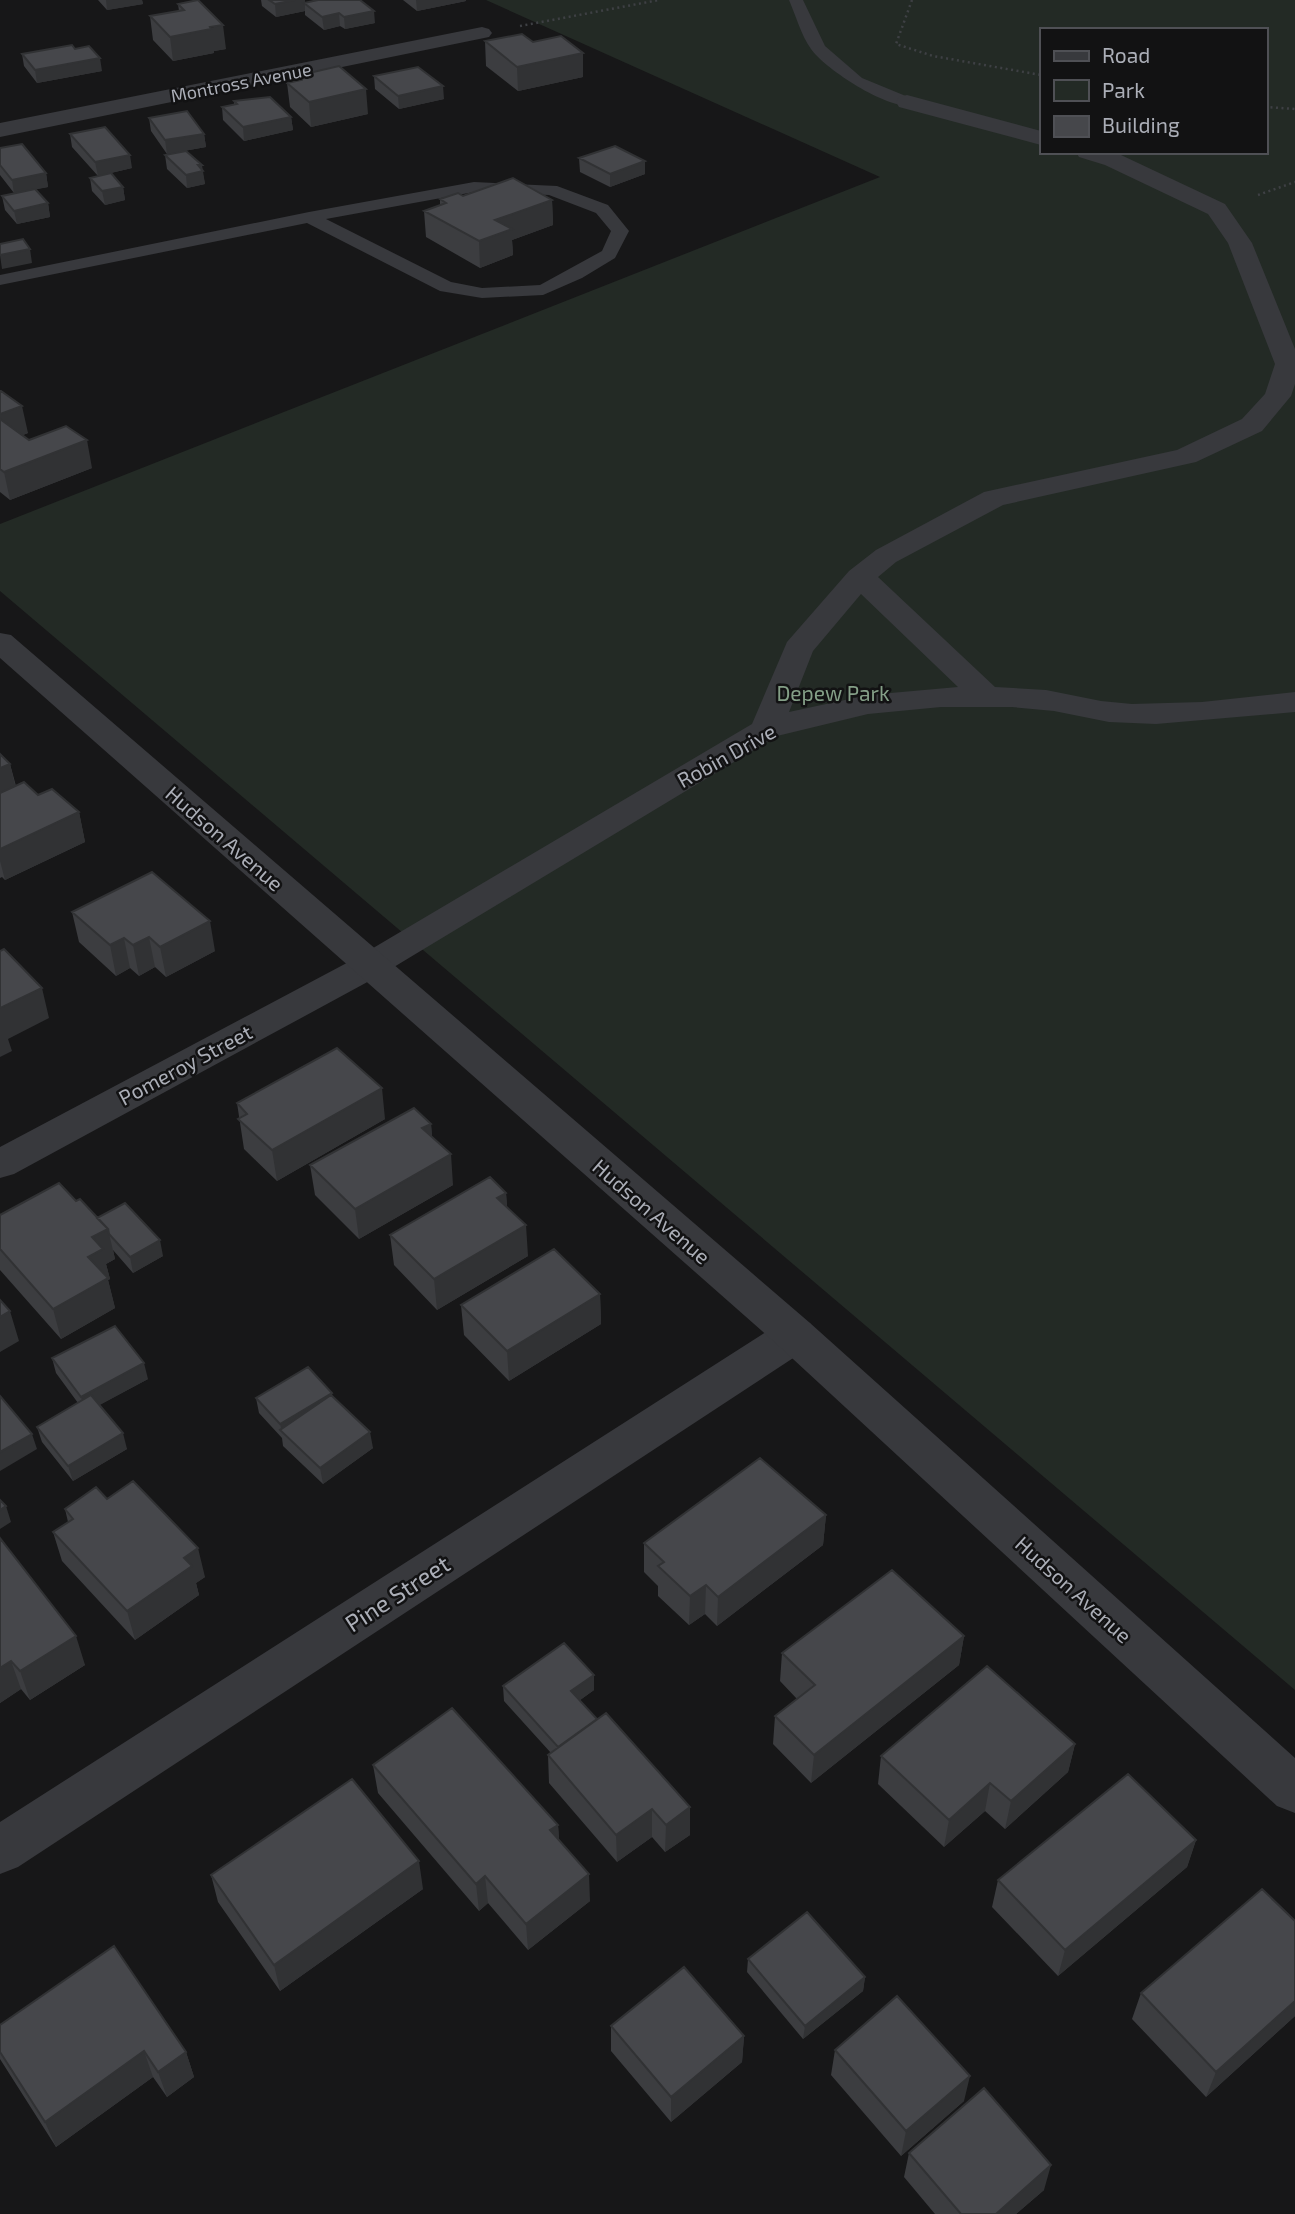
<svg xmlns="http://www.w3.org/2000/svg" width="1295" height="2214" font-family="'Exo 2',sans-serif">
  <rect width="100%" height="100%" fill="#171718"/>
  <path fill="#232a25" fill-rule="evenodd" d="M486,0H1295V1690L0,591V524L880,177ZM1041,30H1265V152H1041Z"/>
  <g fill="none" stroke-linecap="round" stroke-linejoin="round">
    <path stroke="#3e4044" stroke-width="2.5" stroke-dasharray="2 3.5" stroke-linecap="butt" d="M912,0L896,44L933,56L1041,75
      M520,26L659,0
      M1265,107L1295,109
      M1258,195L1295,182"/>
    <path fill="#38393d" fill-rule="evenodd" d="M789,0H803L825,46L862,78L913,99L915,102L913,105C889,111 825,69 811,49C801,35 796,16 789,0Z
      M474,182L557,186L608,205L629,231L615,258L582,278L543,295L482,298L440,291L307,223L0,285V275L309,212ZM474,192L549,195L596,213L611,231L602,251L540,285L482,288L451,282L326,219Z"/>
    <path fill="#38393d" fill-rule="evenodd" d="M482,27L489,29L492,33L489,37L0,137V123Z
      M907,95L1041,131V145L899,107L896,102L899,97Z
      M1076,152H1112L1121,155L1225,204L1252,243L1295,349V384L1291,396L1262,431L1196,462L1003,505L896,562L878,577L995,687L1046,690L1101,701L1132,704L1202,702L1295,692V712L1156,724L1109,722L1054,711L1012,707H941L868,714L777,736L384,973L14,1174L0,1178V1147L358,957L752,724L787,642L849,571L876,550L984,492L1177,450L1242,419L1265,394L1275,364L1228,243L1208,214L1105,165L1079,157ZM861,594L958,687L868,695L789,712L813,651Z
      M795,1319L810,1323L816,1335L810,1347L18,1867L0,1874V1822L780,1323Z"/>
    <path fill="#38393d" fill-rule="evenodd" d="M0,633L11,635L810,1323L1295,1758V1813L1277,1806L780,1347L0,658Z"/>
  </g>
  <path fill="#3c3d40" d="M98,0H142L143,4L107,10Z
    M261,0H305V3L375,23L345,29L340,26L324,30L305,15V11L276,17L262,6Z
    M403,0H466V1L417,11Z
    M178,4L226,49L214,51V53L173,61L153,40L150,16L179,11Z
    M485,41L533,42L583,53V77L518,91L486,66Z
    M22,54L102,71L37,83L24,66Z
    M296,76L368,114L311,127L290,107L287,83L297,81Z
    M374,76L444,99L399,109L375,89Z
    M234,101L291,117L293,130L244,141L223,120L222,107L234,105Z
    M149,118L204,134L206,147L167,154L151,131Z
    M70,134L132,168L98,176L72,147Z
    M0,148L46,173L48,187L36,189L48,203L50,217L17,224L5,210L2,196L14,193L0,175Z
    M165,155L202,170L205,184L187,188L167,169Z
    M579,158L645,174L610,187L580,172Z
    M90,178L123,187L125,200L105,205L92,191Z
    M463,196L552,200L553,225L512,240L513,255L480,268L426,237L424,211L440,205V199Z
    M0,391L28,433L23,435L29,440L92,468L10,500L0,492Z
    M0,754L10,764L16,786L79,812L85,842L5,880L2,877L0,878Z
    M72,912L215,951L166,977L155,967L139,976L130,968L116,976L79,942Z
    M237,1103L385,1119L277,1181L244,1149Z
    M431,1124L432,1137L453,1185L359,1239L315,1195L310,1165Z
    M506,1193L507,1207L528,1256L437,1310L394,1265L390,1235Z
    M0,1215L97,1218L163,1256L133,1273L113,1250L115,1259L106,1264L110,1279L108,1280L115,1308L61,1339L0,1270Z
    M600,1294L601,1324L509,1381L464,1335L461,1305Z
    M52,1358L148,1379L99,1405L127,1449L73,1481L42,1442L37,1427L78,1403L56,1373Z
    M332,1393V1396L373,1448L323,1484L283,1446L282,1438L259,1413L256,1398Z
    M107,1499L205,1577L196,1583L199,1595L135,1640L62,1561L53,1532L68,1522L65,1509Z
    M826,1515L823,1545L717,1626L705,1614L689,1625L658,1596V1586L644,1572V1543Z
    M0,1538L85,1665L30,1700L21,1689L0,1703Z
    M964,1636L959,1665L811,1783L773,1744L775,1716L797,1699L780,1681L782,1653Z
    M594,1675V1690L580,1700L597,1719L690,1807V1835L665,1852L652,1837L617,1862L549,1783L548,1755L551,1753L504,1701L503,1686Z
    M1075,1744L1068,1772L1005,1829L985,1811L944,1847L878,1784L881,1756Z
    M373,1765L558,1825L559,1840L590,1901L528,1950L488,1903L479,1911L378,1793Z
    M1196,1840L1187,1867L1058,1976L992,1907L998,1880Z
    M211,1875L423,1889L280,1991L218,1902Z
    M1295,1921V2016L1206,2097L1132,2019L1141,1993Z
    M748,1959L865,1977L863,1991L803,2039L747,1972Z
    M0,2025L186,2052L194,2077L167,2097L153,2077L56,2147L0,2059Z
    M611,2026L744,2036L742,2062L671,2122L611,2051Z
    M835,2050L964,2101L901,2156L831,2075Z
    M909,2153L1044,2190L1016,2214H935L904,2177Z"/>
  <path fill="#313234" d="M106,0H142L143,4L107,10Z
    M295,0H305V11L276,17L275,4Z
    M416,0H466V1L417,11Z
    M374,11L375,23L345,29L344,17Z
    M339,13L340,26L324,30L322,17Z
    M223,25L226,49L214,51V53L173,61L170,37Z
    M583,53V77L518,91L517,67Z
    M100,58L102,71L37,83L35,70Z
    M443,86L444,99L399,109L398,96Z
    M366,89L368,114L311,127L309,102Z
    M291,117L293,130L244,141L243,127Z
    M204,134L206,147L167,154L165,140Z
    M130,155L132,168L98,176L95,162Z
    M645,161V174L610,187V174Z
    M198,165H202L205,184L187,188L186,175Z
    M46,173L48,187L14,194L12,180Z
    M123,187L125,200L105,205L102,191Z
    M552,200L553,225L512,240L513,255L480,268L479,241L495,220Z
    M48,203L50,217L17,224L14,211Z
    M30,249L32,263L2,269L0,255Z
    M22,406L28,433L2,443L0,435V414Z
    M87,440L92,468L10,500L4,472Z
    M10,764L17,793L0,801V768Z
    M79,812L85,842L5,880L0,861V849Z
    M210,921L215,951L166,977L160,947Z
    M149,937L155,967L139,976L133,945Z
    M124,938L130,968L116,976L110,945Z
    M42,988L49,1018L8,1039L12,1051L0,1057V1008Z
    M382,1088L385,1119L277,1181L272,1150Z
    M431,1124L433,1154L422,1128Z
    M451,1154L453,1185L359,1239L355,1209Z
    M506,1193L508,1223L497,1198Z
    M526,1225L528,1256L437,1310L434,1279Z
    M108,1229L115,1259L106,1264L110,1279L108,1280L115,1308L61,1339L53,1309L88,1257L92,1237Z
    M160,1240L163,1256L133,1273L130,1257Z
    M600,1294L601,1324L509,1381L507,1351Z
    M10,1311L19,1341L0,1352V1317Z
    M144,1363L148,1379L85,1413L81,1397Z
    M332,1393L334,1408L282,1432L280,1424Z
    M370,1432L373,1448L323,1484L320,1468Z
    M123,1433L127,1449L73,1481L68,1466Z
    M32,1434L37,1449L0,1471V1452Z
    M6,1506L11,1522L0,1529V1510Z
    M826,1515L823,1545L717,1626L718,1597Z
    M198,1548L205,1577L196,1583L199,1595L135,1640L127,1611L184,1558Z
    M706,1585L705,1614L689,1625L690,1596Z
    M76,1636L85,1665L30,1700L20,1671Z
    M964,1636L959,1665L811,1783L814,1755Z
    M11,1661L21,1689L0,1703V1668Z
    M594,1675V1690L572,1706L571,1691Z
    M1075,1744L1068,1772L1005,1829L1011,1801Z
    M990,1783L985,1811L944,1847L949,1820Z
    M690,1807V1835L665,1852L666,1825Z
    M652,1809V1837L617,1862L616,1835Z
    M558,1825L560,1853L550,1830Z
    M1196,1840L1187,1867L1058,1976L1065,1950Z
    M419,1861L423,1889L280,1991L274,1965Z
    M589,1874L590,1901L528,1950L526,1924Z
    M485,1876L488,1903L479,1911L476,1884Z
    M865,1977L863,1991L803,2039L805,2026Z
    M1295,2001V2016L1206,2097L1216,2072Z
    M744,2036L742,2062L671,2122V2097Z
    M144,2051L153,2077L56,2147L45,2122Z
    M186,2052L194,2077L167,2097L158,2072Z
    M970,2076L964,2101L901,2156L906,2131Z
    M1051,2165L1044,2190L1016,2214H996Z"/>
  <path fill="#46474b" stroke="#313234" stroke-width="2" d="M198,0L223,25L210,27L211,29L170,37L150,16L184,10L178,4Z
    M269,0H295L275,4Z
    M318,0H360L374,11L344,17L339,13L322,17L304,3Z
    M522,34L533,42L561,36L583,53L517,67L485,41Z
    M72,45L75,49L89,46L100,58L35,70L22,54Z
    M339,66L366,89L309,102L287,83L301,80L296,76Z
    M418,67L443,86L398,96L374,76Z
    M270,97L291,117L243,127L222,107L237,104L234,101Z
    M187,111L204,134L165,140L149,118Z
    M105,127L130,155L95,162L70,134Z
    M22,144L46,173L12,180L0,165V148Z
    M615,146L645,161L610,174L579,158Z
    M186,151L202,165H198L203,171L186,175L165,155Z
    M111,173L123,187L102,191L90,178Z
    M513,178L552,200L495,220L512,229L479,241L424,211L446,203L440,199L458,193L463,196Z
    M35,189L48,203L14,211L2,196Z
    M23,239L30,249L0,255V244Z
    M0,391H1L22,406L0,414Z
    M0,419L29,440L66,426L87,440L4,472L0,469Z
    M0,754L10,764L0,768Z
    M24,782L38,795L52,789L79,812L0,849V793Z
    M152,872L210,921L160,947L149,937L133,945L124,938L110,945L72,912Z
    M4,949L42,988L0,1008V951Z
    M337,1048L382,1088L272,1150L238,1119L247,1114L237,1103Z
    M414,1108L431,1124L422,1128L451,1154L355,1209L310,1165Z
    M490,1177L506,1193L497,1198L526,1225L434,1279L390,1235Z
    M59,1183L76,1201L80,1199L108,1229L92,1237L103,1249L88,1257L108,1278L53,1309L0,1249V1215Z
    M125,1203L160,1240L130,1257L109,1234L108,1229L97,1218Z
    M554,1249L600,1294L507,1351L461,1305Z
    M0,1300L10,1311L0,1317Z
    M115,1326L144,1363L81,1397L52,1358Z
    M308,1367L332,1393L280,1424L256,1398Z
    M91,1395L123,1433L68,1466L37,1427Z
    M331,1395L370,1432L320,1468L280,1430Z
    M0,1396L32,1434L0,1452Z
    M760,1458L826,1515L718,1597L706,1585L690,1596L658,1566L664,1562L644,1543Z
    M133,1481L198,1548L184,1558L192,1566L127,1611L53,1532L73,1519L65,1509L96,1487L107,1499Z
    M0,1500L6,1506L0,1510Z
    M0,1538L76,1636L20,1671L11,1661L0,1668Z
    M892,1570L964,1636L814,1755L775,1716L815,1685L782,1653Z
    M564,1643L594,1675L571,1691L597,1719L558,1747L503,1686Z
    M987,1666L1075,1744L1011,1801L990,1783L949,1820L881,1756Z
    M452,1708L558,1825L550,1830L589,1874L526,1924L485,1876L476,1884L373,1765Z
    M606,1713L690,1807L666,1825L652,1809L616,1835L548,1755Z
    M1128,1774L1196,1840L1065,1950L998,1880Z
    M352,1779L419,1861L274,1965L211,1875Z
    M1262,1889L1295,1921V2001L1216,2072L1141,1993Z
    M807,1912L865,1977L805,2026L748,1959Z
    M114,1946L186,2052L158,2072L144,2051L45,2122L0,2052V2025Z
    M684,1967L744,2036L671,2097L611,2026Z
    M897,1996L970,2076L906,2131L835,2050Z
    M984,2088L1051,2165L996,2214H961L909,2153Z"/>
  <g text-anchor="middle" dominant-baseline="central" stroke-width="5" stroke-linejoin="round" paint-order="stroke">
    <g font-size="18" fill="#abaeb7" stroke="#121213">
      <text transform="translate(241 82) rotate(-11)">Montross Avenue</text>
    </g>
    <g font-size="21" fill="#849f87" stroke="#121213">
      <text x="833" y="692">Depew Park</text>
    </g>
    <g font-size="21" fill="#abaeb7" stroke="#121213">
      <text transform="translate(726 755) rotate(-29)">Robin Drive</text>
      <text transform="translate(225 838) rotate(41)">Hudson Avenue</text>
      <text transform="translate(185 1064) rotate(-28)">Pomeroy Street</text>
      <text transform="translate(652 1211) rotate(41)">Hudson Avenue</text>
      <text transform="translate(1074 1589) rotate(42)">Hudson Avenue</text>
    </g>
    <g font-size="24" fill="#abaeb7" stroke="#121213">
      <text transform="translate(397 1593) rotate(-33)">Pine Street</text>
    </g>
  </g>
  <rect x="1040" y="28" width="228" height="126" fill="#121213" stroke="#4f5055" stroke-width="2"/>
  <rect x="1054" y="51" width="35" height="10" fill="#38393d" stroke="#4f5055" stroke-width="2"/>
  <text x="1102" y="63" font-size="21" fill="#abaeb7">Road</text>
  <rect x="1054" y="80" width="35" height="21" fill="#232a25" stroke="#4f5055" stroke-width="2"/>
  <text x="1102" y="98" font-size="21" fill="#abaeb7">Park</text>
  <rect x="1054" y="116" width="35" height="21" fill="#46474b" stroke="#4f5055" stroke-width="2"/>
  <text x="1102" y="133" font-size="21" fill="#abaeb7">Building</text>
</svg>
